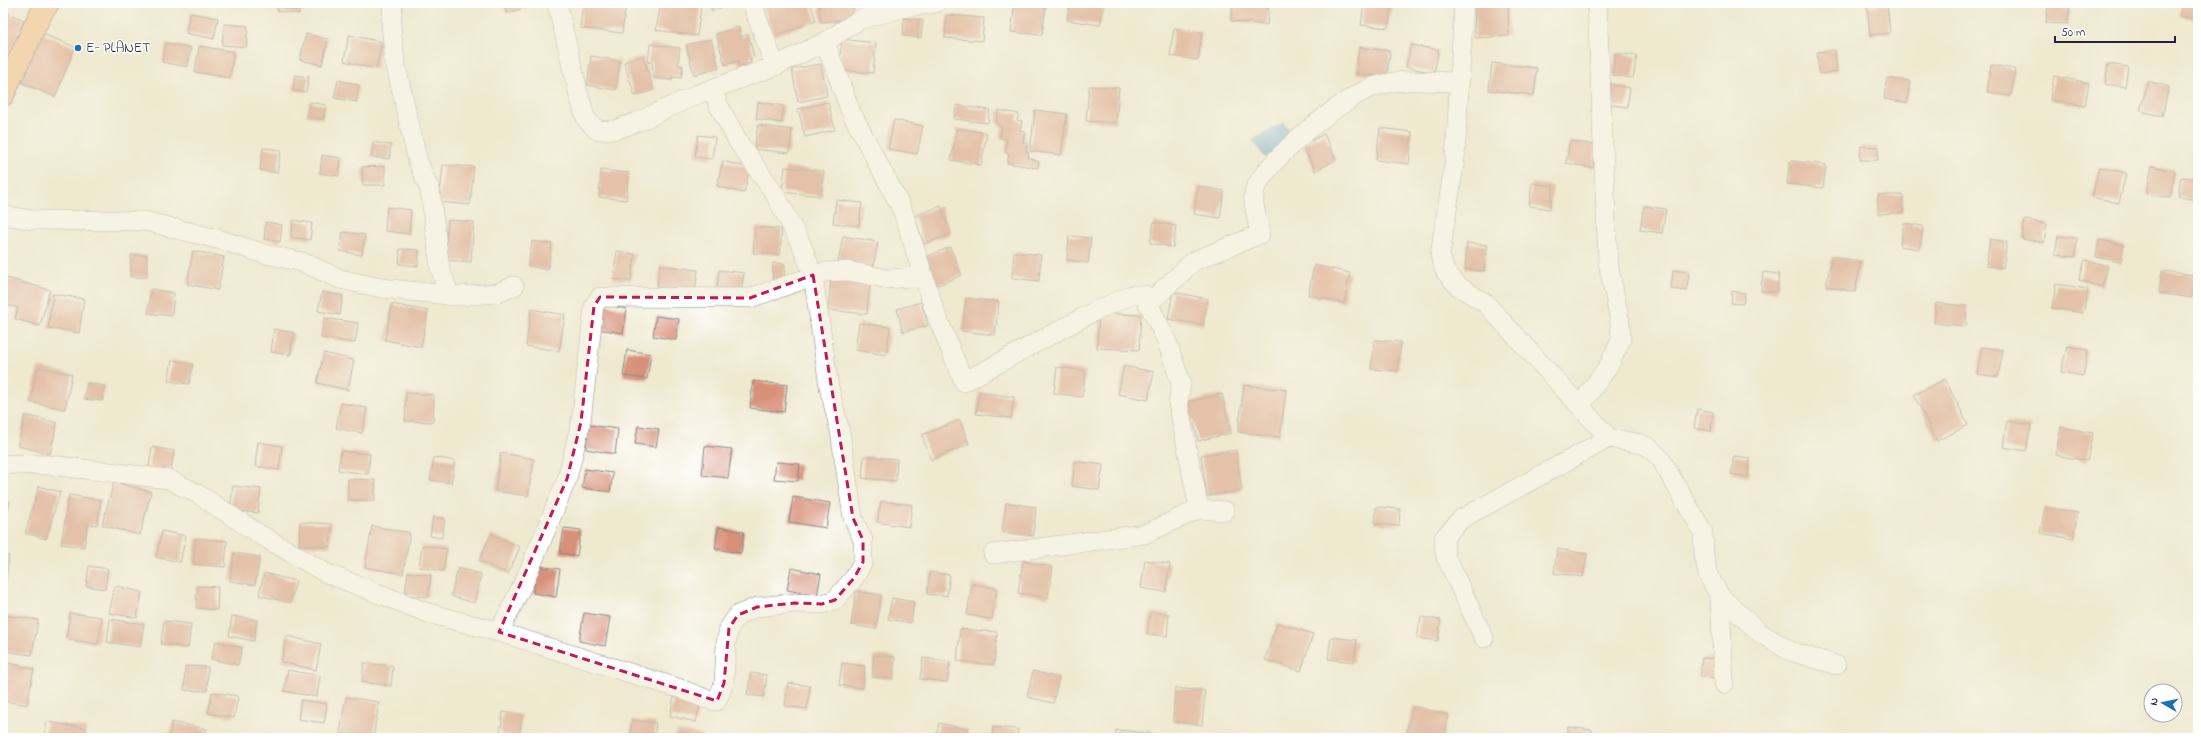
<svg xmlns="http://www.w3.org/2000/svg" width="2201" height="741" font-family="'Indie Flower',sans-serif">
  <rect width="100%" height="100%" fill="#fff"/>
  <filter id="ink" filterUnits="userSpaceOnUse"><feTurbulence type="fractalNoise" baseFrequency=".025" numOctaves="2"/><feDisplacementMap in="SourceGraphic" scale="8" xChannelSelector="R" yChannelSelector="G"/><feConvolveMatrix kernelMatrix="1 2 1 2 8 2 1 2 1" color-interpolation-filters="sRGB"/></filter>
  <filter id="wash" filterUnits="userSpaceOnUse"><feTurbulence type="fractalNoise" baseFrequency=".012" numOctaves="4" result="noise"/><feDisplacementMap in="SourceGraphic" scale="16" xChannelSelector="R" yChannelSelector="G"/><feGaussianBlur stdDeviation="0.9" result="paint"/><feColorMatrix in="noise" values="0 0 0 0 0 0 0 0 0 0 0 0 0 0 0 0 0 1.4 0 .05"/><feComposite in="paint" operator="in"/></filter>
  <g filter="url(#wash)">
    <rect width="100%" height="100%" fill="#efe9d0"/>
    <path fill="#61a5d6" stroke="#426488" d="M1283,123L1295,137L1265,157L1253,141Z"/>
    <g id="blocks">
      <path fill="#d89179" d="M278,3H300L299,14L277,11Z
        M504,3H540L541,4L506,13Z
        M583,3L626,4L622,33L580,28Z
        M661,3H680L701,6L697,36L656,30Z
        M709,3H733L712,11Z
        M762,3H810L816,21L774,36Z
        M819,3H853L854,19L821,22Z
        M1015,3L1046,4L1042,35L1011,32Z
        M1070,3H1104L1100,25L1067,20Z
        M1233,3H1269L1267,25L1231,21Z
        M1364,3H1392L1388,28L1361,25Z
        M1474,3H1508L1509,36L1475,38Z
        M2048,3L2070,4L2068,24L2046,23Z
        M2182,3H2198V20L2179,16Z
        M1887,4L1890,33L1870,35L1867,6Z
        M3,11L24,20L6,64L3,62Z
        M190,13L218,18L214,39L186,33Z
        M947,15L984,18L982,41L945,38Z
        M904,18L923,20L921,38L903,36Z
        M224,24L248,26L246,47L222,45Z
        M738,27L741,37L748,34L754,57L750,58L751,63L739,66L738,61L725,65L716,34Z
        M1174,28L1202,32L1198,60L1170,56Z
        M38,32L75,47L55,97L18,81Z
        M306,34L328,39L322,65L300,60Z
        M349,35L382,42L376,69L344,61Z
        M711,39L719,68L694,75L686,45Z
        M842,39L876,43L873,73L839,70Z
        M166,43L191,48L187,67L162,62Z
        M650,44L680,48L678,65L683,66L681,78L672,77V80L653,78L652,62H648Z
        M1411,45L1439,50L1434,73L1406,67Z
        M199,46L234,52L230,78L195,72Z
        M1359,47L1390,51L1387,77L1356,74Z
        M1835,50L1837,71L1819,74L1817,52Z
        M1616,53L1637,56L1633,78L1612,75Z
        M591,56L620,61L616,90L587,85Z
        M643,56L654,90L635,96L624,62Z
        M1492,63L1537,68L1534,95L1489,90Z
        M821,64L827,96L798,102L792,69Z
        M2108,64L2128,67L2125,87L2105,84Z
        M1991,65L2015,69L2011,96L1987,92Z
        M295,75L309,77L306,92L293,91Z
        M2054,76L2089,83L2085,106L2050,100Z
        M1887,78L1910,81L1907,103L1884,99Z
        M338,80L359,85L356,102L334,98Z
        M2148,81L2169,87L2162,116L2140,111Z
        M1610,84L1630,88L1627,107L1606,104Z
        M1089,86L1119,88L1116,123L1086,121Z
        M309,102L326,105L323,119L307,116Z
        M758,102L784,106L782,123L756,119Z
        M828,102L835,130L805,137L798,109Z
        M956,105L990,110L988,123L954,119Z
        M998,110L1019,114L1017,120L1022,121L1020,130L1025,131L1023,142L1028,143L1026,152H1029L1028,157L1039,162L1038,168L1007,163L1009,154L1005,153L1007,139L1000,138L1002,127L996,123Z
        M1035,110L1067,114L1061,155L1030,151Z
        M894,120L923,126L917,154L888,149Z
        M758,125L792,130L789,153L754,149Z
        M957,128L987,133L981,165L951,160Z
        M1380,128L1412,132L1409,164L1376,160Z
        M1324,134L1336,160L1315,171L1303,145Z
        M698,135L715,137L712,159L695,157Z
        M1570,141L1596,145L1593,168L1566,163Z
        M373,142L391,145L389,159L371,157Z
        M1861,146L1878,147V160H1860Z
        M263,148L281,150L277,173L260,170Z
        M322,155L341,158L339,176L320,173Z
        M723,161L750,168L744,193L717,186Z
        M1790,161L1826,165L1823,188L1787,184Z
        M443,165L474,167L470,205L439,202Z
        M385,166V185H363L362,167Z
        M2152,166L2175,171L2170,198L2146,194Z
        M785,167L824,171L821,196L782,192Z
        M2099,167L2126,173L2119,203L2092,197Z
        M601,170L629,173L626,200L599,197Z
        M2181,177L2198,179V200L2178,197Z
        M3,178L7,179L4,204H3Z
        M1532,183L1553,186L1550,209L1529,206Z
        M1198,186L1224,191L1220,218L1194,214Z
        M1878,195H1903V213L1878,214Z
        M836,200L862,203L859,226L833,223Z
        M941,206L951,234L924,244L914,216Z
        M1644,206L1666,209L1662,233L1640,230Z
        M387,207L411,210L409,234L385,231Z
        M293,220L312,223L310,240L291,237Z
        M448,220L474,222L471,262L445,260Z
        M2025,220L2047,224L2044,243L2022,239Z
        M266,222L282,225L280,242L264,239Z
        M1154,222L1176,226L1173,247L1150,243Z
        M1904,223L1923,226L1920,249L1900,246Z
        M755,227L782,229L780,255L753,253Z
        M343,232L365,235L362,255L340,251Z
        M843,236L878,242L873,269L838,263Z
        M1069,236L1091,238L1088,263L1067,260Z
        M2058,236L2077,238L2075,257L2055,255Z
        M1990,239L2007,242L2003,268L1986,266Z
        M2099,240L2124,245L2121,262L2096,257Z
        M532,241L552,244L548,270L528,266Z
        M1467,243L1487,245L1484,271L1465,269Z
        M950,247L962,275L936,286L924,258Z
        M400,249L419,250L418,266L399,264Z
        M193,251L224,257L218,290L187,284Z
        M617,251L635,254L631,281L613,279Z
        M1014,252L1041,255L1039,281L1012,278Z
        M131,255H147V277H131Z
        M1832,256L1861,262L1855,292L1826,286Z
        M2085,260L2108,266L2102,287L2079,280Z
        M773,263L785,264L784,283L772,282Z
        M660,265L698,270L695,293L657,287Z
        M1314,265L1350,273L1344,303L1308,295Z
        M719,270L744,273L741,291L717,289Z
        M1673,270L1689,272L1687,291L1671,289Z
        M2162,271L2195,275L2192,298L2159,293Z
        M1763,272L1779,274L1777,292L1761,291Z
        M3,277L50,290L40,326L15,319L18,308L3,304Z
        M831,278L870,282L867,314L828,310Z
        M2056,284L2088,289L2083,313L2052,308Z
        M151,289L174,293L172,316L148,313Z
        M1732,291L1745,293L1743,304L1731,303Z
        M322,292L343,296L340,315L318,311Z
        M1173,292L1208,299L1203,325L1168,319Z
        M53,294L84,299L79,333L48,328Z
        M966,298L999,302L995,335L962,331Z
        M921,302L928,325L903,332L897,309Z
        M1936,303L1967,306L1966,326L1934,323Z
        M392,304L428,311L421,347L385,340Z
        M602,304L627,309L623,333L598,329Z
        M531,309L565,315L559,351L526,346Z
        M1099,313L1141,315L1139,350L1097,348Z
        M656,316L679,319L676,340L653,336Z
        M324,318L358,323L355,343L321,338Z
        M859,323L890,327L886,355L855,350Z
        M274,329L294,333L290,355L271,352Z
        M1375,340L1401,342L1398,371L1371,369Z
        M2067,346L2088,350L2083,376L2061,372Z
        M1982,347L2003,350L1998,377L1977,374Z
        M627,350L651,354L647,379L623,376Z
        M324,353L354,360L348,390L317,383Z
        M172,360L193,364L189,384L168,381Z
        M1124,366L1154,372L1148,400L1118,394Z
        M38,367L72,374L65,409L30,402Z
        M1057,367L1086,371L1082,397L1054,393Z
        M1945,379L1968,425L1937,441L1914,395Z
        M753,381L787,385L784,412L750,408Z
        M87,383L105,386L102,401L84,399Z
        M1244,385L1286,390L1280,437L1238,432Z
        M979,392L1014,397L1011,418L976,414Z
        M406,393L434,395L433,422L405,421Z
        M1222,394L1231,433L1198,441L1189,402Z
        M341,403L367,408L362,433L336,428Z
        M1697,409L1713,412L1711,431L1694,428Z
        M25,415L57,423L50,454L18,446Z
        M960,420L969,444L931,460L922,435Z
        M2007,421L2031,425L2026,451L2003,447Z
        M589,425L618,429L615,454L586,449Z
        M638,426L659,429L656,447L635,444Z
        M2061,427L2093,433L2087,461L2056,455Z
        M258,442L282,446L279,470L255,466Z
        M705,446L732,449L728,478L702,475Z
        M152,447L174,451L171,470L149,467Z
        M1236,450L1242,491L1207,496L1201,455Z
        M341,451L370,454L368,474L338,470Z
        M501,453L534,459L528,496L495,491Z
        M864,456L897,459L896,481L862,478Z
        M1734,456L1750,458L1748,477L1731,474Z
        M434,457L455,461L451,483L430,480Z
        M1075,461L1103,465L1099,490L1072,486Z
        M776,462L800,464L798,481L774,479Z
        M585,469L613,473L610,492L582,488Z
        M348,479L375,480V501L348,500Z
        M114,482L151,492L140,535L102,525Z
        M39,486L60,492L46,539L25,533Z
        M233,486L261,489L258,513L230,510Z
        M69,495L101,500L97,525L88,524L84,547L61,544Z
        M793,497L830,503L826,528L789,522Z
        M3,500L10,502L3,525Z
        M881,501L912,505L909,527L877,522Z
        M1006,503L1036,507L1033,536L1002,532Z
        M1376,507L1400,509L1399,526L1375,524Z
        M2045,507L2078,513L2073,539L2040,533Z
        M433,517L445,519L442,538L430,536Z
        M300,522L332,524L330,547L299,545Z
        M372,526L410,533L403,574L365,567Z
        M718,527L744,532L741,553L715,549Z
        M564,528L581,530L577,556L560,553Z
        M162,531L186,536L180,562L156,557Z
        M491,534L520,547L508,574L479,561Z
        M196,538L227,541L225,567L193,564Z
        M422,545L447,549L443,571L419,567Z
        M1557,549L1587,554L1583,577L1554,573Z
        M234,553L260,557L255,585L230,581Z
        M3,555L9,556L5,585H3Z
        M1145,560L1170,564L1166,592L1141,588Z
        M1023,561L1053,567L1048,598L1018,593Z
        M89,566L108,569L105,589L86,586Z
        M537,566L560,569L556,597L533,593Z
        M458,568L481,574L474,603L451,596Z
        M791,568L821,574L817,596L787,590Z
        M408,572L431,575L428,597L405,595Z
        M930,572L950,575L947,596L927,594Z
        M264,573L296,581L290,603L259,595Z
        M972,584L997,588L992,619L967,615Z
        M115,586L142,592L137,618L109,613Z
        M197,586L218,587L217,610L196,608Z
        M856,591L881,595L876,629L851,625Z
        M892,598L914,602L911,623L888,619Z
        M1150,612L1169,614L1167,636L1147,634Z
        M70,613L102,617L98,644L66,639Z
        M584,613L610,617L605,646L579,641Z
        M3,615L38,620L32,655L3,651Z
        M232,616L257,620L254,641L229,636Z
        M1421,617L1441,620L1438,641L1417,638Z
        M110,619L144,624L140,647L107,642Z
        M164,621L191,624L188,648L161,644Z
        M1277,623L1313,634L1301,671L1265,660Z
        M960,629L997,632L994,665L957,661Z
        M287,636L321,644L316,670L281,662Z
        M1331,637L1357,640L1354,662L1328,659Z
        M216,641L242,648L238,665L211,659Z
        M874,655L895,657L893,679L872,677Z
        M923,658L950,662L947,682L920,679Z
        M1702,658L1719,659L1718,678L1700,677Z
        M9,663L34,669L27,705L3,701Z
        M364,663L393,666L391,686L362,682Z
        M842,663L865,666L863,688L839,685Z
        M185,666L208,667L207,691L184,690Z
        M288,670L320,676L317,697L284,691Z
        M1033,671L1059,678L1053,703L1027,697Z
        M751,673L767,675L764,697L747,695Z
        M788,683L810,686L807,709L785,706Z
        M1175,688L1205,691L1202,725L1173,722Z
        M212,692L238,696L234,718L208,713Z
        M346,697L379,702L373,738L340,733Z
        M674,697L700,703L696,722L670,716Z
        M301,700L327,704L324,723L298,719Z
        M1413,706L1449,715L1443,738H1405Z
        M503,712L522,715L519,737L500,734Z
        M632,720L656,723L654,738H630Z
        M47,722L86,728L85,738H44Z
        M172,722L207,729L205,738H169Z
        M939,723L968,729L966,738H936Z
        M993,727L1018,729L1017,738H992Z
        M1568,727L1592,730L1591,738H1567Z
        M1116,730L1152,733L1151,738H1116Z
        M677,731L703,735V738H676Z
        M1686,735L1703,737V738H1685Z"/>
    </g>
  </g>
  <g filter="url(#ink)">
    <use href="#blocks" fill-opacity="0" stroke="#888686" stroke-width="1"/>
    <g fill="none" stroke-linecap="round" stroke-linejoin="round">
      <g stroke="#888686" stroke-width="20">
        <path id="minor" d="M393,3L391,26L395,62L418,162L430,190L440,268L450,296
          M557,3L579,96L586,119L597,130H615L637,122L698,94L775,66L825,42L859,20L901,8L936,3
          M752,3L775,66
          M1464,3L1455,159L1440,255L1445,271L1458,286L1485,303L1609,438L1642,444L1650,448L1660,458L1703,532L1704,555L1708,575L1720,596L1724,684
          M825,42L851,112L902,209L934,309L964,382L1091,313L1131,295H1144L1166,339L1181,383L1178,403L1199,509L1145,534L993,554
          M3,215L33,220L145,221L221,240L265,254L302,262L340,279L381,288L457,296L498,293L514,286
          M1148,304L1194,261L1260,234C1258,225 1252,200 1254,192C1263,162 1348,92 1379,85C1405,78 1434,82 1460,82
          M1580,406L1609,365L1621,340L1620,322L1608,262L1597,3
          M3,464L50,465L168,479L198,494L259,534L326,573L428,613L499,632L681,689L706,699L717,701L724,683L726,644L729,628L738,615L757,607L795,603L822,604L835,600L854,578L863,562V540L853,518L840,431L829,387L813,275L802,246L775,194L739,143L718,104L713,89
          M1199,509L1225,511
          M1720,596L1760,633L1790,651L1836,665
          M499,632L526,578L567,479L581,422L594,306L600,297L750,298L825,272L849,271L888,279L923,276
          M1484,638L1445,555L1444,538L1461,519L1609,438"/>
      </g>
      <g stroke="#888686" stroke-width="24">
        <path id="major" d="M3,95L39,17L48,3"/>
      </g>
      <use href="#minor" stroke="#fff" stroke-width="19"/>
      <use href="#major" stroke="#f9bc8a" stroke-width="22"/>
    </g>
  </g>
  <path d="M0 0H2201V741H0ZM813,275L853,518L863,540V562L854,578L835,600L822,604L795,603L757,607L738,615L729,628L724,683L717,701L499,632L567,479L581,422L594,306L600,297L750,298Z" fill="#efe9d0" fill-opacity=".55" fill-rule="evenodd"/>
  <path fill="none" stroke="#c2185b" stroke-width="3" stroke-dasharray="8 5" stroke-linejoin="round" d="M813,275L853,518L863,540V562L854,578L835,600L822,604L795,603L757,607L738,615L729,628L724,683L717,701L499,632L567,479L581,422L594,306L600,297L750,298Z"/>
  <circle fill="#1f6fb2" stroke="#fff" stroke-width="1.5" cx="78" cy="48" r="4"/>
  <g text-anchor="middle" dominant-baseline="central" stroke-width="3" stroke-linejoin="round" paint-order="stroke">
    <g font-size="14" fill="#22223b" stroke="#fff" text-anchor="start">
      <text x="86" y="48">E- PLANET</text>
    </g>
  </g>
  <rect width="2201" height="741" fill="none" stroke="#fff" stroke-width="16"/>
  <g transform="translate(2163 703) rotate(279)"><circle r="19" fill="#ffffff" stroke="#a7a7b1"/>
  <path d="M0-3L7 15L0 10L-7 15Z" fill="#1f6fb2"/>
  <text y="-6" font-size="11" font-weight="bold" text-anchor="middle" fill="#22223b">N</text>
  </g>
  <path d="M2055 36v6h120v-6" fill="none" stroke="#22223b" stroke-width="2"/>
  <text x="2061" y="36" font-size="12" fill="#22223b" stroke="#ffffff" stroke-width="3" paint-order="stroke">50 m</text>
</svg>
